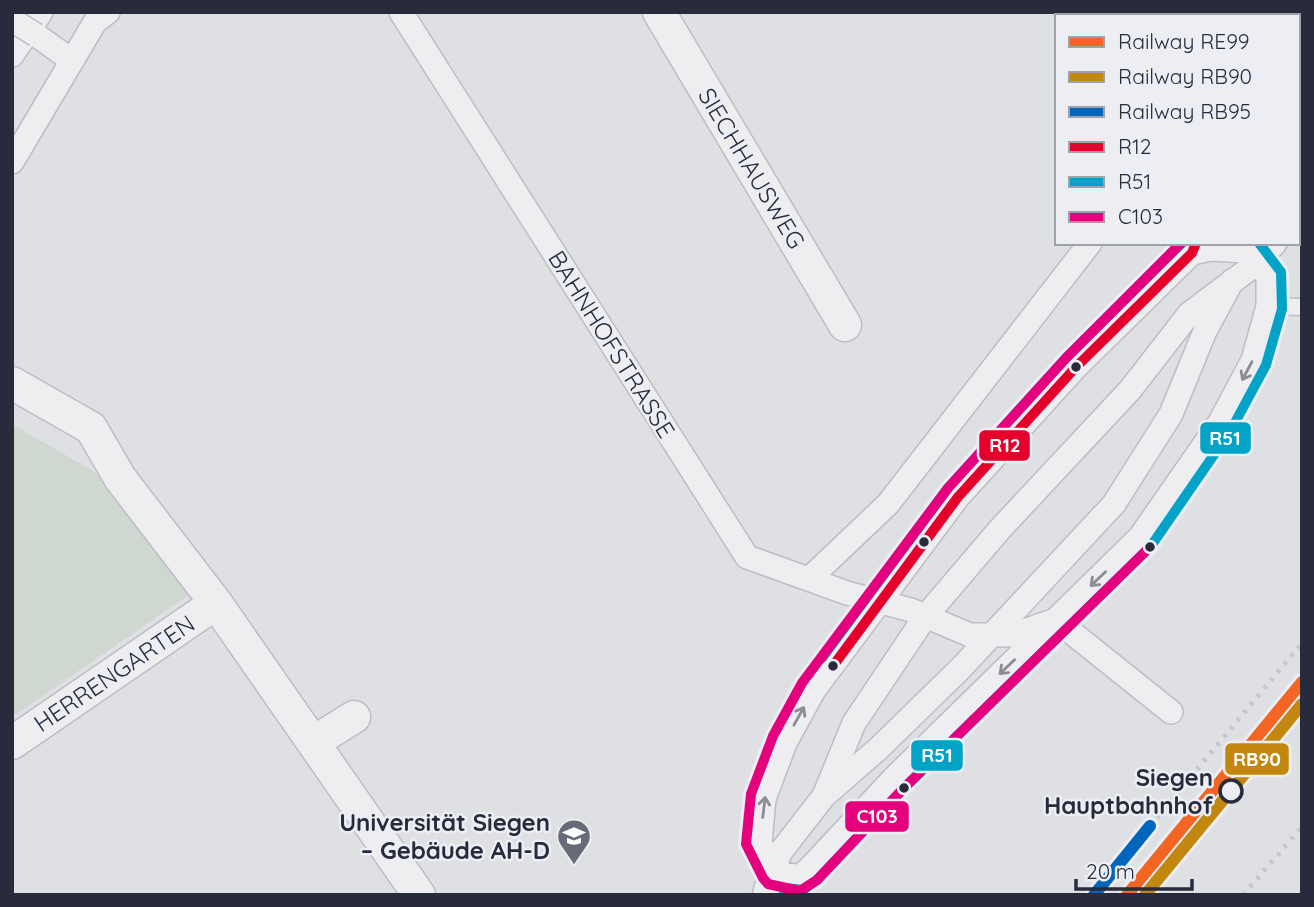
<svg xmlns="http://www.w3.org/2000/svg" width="1314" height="907" font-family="Quicksand,sans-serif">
  <rect width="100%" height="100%" fill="#dfe0e4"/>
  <path fill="#ced7d0" d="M12,424L103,477L190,594L12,717Z"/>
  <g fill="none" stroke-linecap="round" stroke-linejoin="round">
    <g stroke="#bdbec2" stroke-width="19">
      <path id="service" d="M1268,306L1302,307"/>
    </g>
    <g stroke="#bdbec2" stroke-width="26">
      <path id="pedestrian" d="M401,12L747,557L847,593L911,610L970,635H1012L1056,620
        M1256,16L1257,12
        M1285,16L1286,12
        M36,35L71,60
        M12,55L41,12
        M12,162L95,22L108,12
        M1232,281L1205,331L1171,414L1114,504L961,668L878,749L824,796L854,723L925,617L1001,528L1130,390L1189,314L1257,263L1275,243
        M809,579L888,504L1090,243
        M1056,620L1171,712
        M775,872L799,877L808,870L894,778L1140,537L1220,422L1253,360L1268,306V276L1247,251L1211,249L1192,253
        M775,872L760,843L764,799L785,743L814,690L958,497L1076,367L1192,253L1196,243
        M775,872L779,854L824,796"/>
    </g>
    <g stroke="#bdbec2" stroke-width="35">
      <path id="minor" d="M659,12L845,325
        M12,383L91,428L120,478L216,603L419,895
        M314,742L354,717
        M12,743L216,603
        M769,895L775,872"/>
    </g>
    <use href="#service" stroke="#eeeef0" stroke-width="16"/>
    <use href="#pedestrian" stroke="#eeeef0" stroke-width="23"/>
    <use href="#minor" stroke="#eeeef0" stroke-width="32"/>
    <path stroke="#c7c8cb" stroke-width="5" stroke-dasharray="3.5 7" stroke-linecap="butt" d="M1150,826L1302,643
      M1243,895L1302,827"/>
    <g stroke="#bdbec2" stroke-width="26" stroke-linecap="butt">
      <path id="pedestrian-bridge" d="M12,20L36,35"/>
    </g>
    <use href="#pedestrian-bridge" stroke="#eeeef0" stroke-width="23"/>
    <g stroke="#eceef4" stroke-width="16">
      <path id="bus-1" d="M833,666L958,497L1076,367L1192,253L1196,243"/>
    </g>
    <g stroke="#eceef4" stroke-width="16">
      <path id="bus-2" d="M822,658L948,488L1066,358L1182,243
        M784,895L785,888L803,890L817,880L904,788L1151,546L1231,430L1266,365L1282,309L1281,272L1259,243"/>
    </g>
    <g stroke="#eceef4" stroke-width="16">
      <path id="bus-3" d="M1150,547L904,788L817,880L800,891L768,884L763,878L746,844L751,794L773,736L802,683L948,488L1066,358L1181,243"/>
    </g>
    <use href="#bus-1" stroke="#e4002b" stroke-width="10"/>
    <use href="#bus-2" stroke="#02a3c7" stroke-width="10"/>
    <use href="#bus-3" stroke="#e5007d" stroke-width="10"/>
    <g stroke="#eceef4" stroke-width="18">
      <path id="rail-1" d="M1127,895L1302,682"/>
    </g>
    <g stroke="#eceef4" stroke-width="18">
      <path id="rail-2" d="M1145,895L1302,704"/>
    </g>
    <g stroke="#eceef4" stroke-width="18">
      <path id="rail-3" d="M1094,895L1150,826"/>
    </g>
    <use href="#rail-1" stroke="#f26522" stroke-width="12"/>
    <use href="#rail-2" stroke="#c3870f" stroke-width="12"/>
    <use href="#rail-3" stroke="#0065bd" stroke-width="12"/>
  </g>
  <defs><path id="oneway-shaft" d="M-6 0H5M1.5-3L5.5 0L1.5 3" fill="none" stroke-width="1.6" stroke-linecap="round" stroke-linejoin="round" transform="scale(1.75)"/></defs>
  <g stroke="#8b8c96">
    <use href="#oneway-shaft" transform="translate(1247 371) rotate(118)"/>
    <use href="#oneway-shaft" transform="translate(1098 579) rotate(136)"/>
    <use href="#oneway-shaft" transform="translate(1007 667) rotate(136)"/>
    <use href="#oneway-shaft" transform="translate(799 716) rotate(-61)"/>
    <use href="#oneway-shaft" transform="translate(764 807) rotate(-83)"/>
  </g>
  <defs>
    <g id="university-pin" transform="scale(1.75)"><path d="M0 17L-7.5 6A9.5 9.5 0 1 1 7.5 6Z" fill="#686a76" stroke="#eceef4"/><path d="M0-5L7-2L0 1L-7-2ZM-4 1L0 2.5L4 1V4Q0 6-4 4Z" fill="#fff"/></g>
  </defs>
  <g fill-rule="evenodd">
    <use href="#university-pin" x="574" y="836"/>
  </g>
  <g fill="#282b3b" stroke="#eceef4" stroke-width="2.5">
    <circle cx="1076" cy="367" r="6"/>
    <circle cx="924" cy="542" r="6"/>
    <circle cx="1150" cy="547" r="6"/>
    <circle cx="833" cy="666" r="6"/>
    <circle cx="904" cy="788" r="6"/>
  </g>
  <circle fill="#eceef4" stroke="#282b3b" stroke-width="3.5" cx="1231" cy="791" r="11"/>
  <g text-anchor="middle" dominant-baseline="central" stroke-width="5" stroke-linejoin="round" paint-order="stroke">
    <g font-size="24" fill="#282b3b" stroke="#eceef4">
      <text transform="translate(752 168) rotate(59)">SIECHHAUSWEG</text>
      <text transform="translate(612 344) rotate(58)">BAHNHOFSTRASSE</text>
      <text transform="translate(114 673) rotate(-34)">HERRENGARTEN</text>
    </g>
    <g font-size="24" font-weight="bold" fill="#282b3b" stroke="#eceef4" text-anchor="end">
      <text x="1213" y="777">Siegen<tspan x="1213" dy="28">Hauptbahnhof</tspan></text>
    </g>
    <g font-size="24" font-weight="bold" fill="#282b3b" stroke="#eceef4" text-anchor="end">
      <text x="550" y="822">Universität Siegen<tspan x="550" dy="28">– Gebäude AH-D</tspan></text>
    </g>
  </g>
  <g stroke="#eceef4" stroke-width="2.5">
    <rect x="1199" y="421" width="53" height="34" rx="7" fill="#02a3c7"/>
    <rect x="978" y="429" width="53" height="33" rx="7" fill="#e4002b"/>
    <rect x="910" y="739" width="54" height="33" rx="7" fill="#02a3c7"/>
    <rect x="1224" y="742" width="66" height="34" rx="7" fill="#c3870f"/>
    <rect x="844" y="800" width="66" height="33" rx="7" fill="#e5007d"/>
  </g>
  <g font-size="19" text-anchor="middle" font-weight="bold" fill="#fff">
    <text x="1225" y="445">R51</text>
    <text x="1005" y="452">R12</text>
    <text x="937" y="762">R51</text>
    <text x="1257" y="766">RB90</text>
    <text x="877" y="823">C103</text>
  </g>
  <rect width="1314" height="907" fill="none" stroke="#282b3b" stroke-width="28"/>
  <rect x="1055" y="14" width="245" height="231" fill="#eceef4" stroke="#9ea0aa" stroke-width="2"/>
  <rect x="1069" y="37" width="35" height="10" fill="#f26522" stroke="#9ea0aa" stroke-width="2"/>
  <text x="1118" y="49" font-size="21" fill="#282b3b">Railway RE99</text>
  <rect x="1069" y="72" width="35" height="10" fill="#c3870f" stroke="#9ea0aa" stroke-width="2"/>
  <text x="1118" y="84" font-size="21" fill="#282b3b">Railway RB90</text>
  <rect x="1069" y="107" width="35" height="10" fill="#0065bd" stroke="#9ea0aa" stroke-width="2"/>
  <text x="1118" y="119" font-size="21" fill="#282b3b">Railway RB95</text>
  <rect x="1069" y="142" width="35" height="10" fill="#e4002b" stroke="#9ea0aa" stroke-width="2"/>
  <text x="1118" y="154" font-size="21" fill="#282b3b">R12</text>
  <rect x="1069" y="177" width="35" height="10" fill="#02a3c7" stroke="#9ea0aa" stroke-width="2"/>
  <text x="1118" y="189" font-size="21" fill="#282b3b">R51</text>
  <rect x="1069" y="212" width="35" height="10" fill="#e5007d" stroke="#9ea0aa" stroke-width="2"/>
  <text x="1118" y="224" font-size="21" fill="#282b3b">C103</text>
  <path d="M1076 879v10h116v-10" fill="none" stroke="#282b3b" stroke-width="3.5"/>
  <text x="1086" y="879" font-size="21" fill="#282b3b" stroke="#eceef4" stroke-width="5" paint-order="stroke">20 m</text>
</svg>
